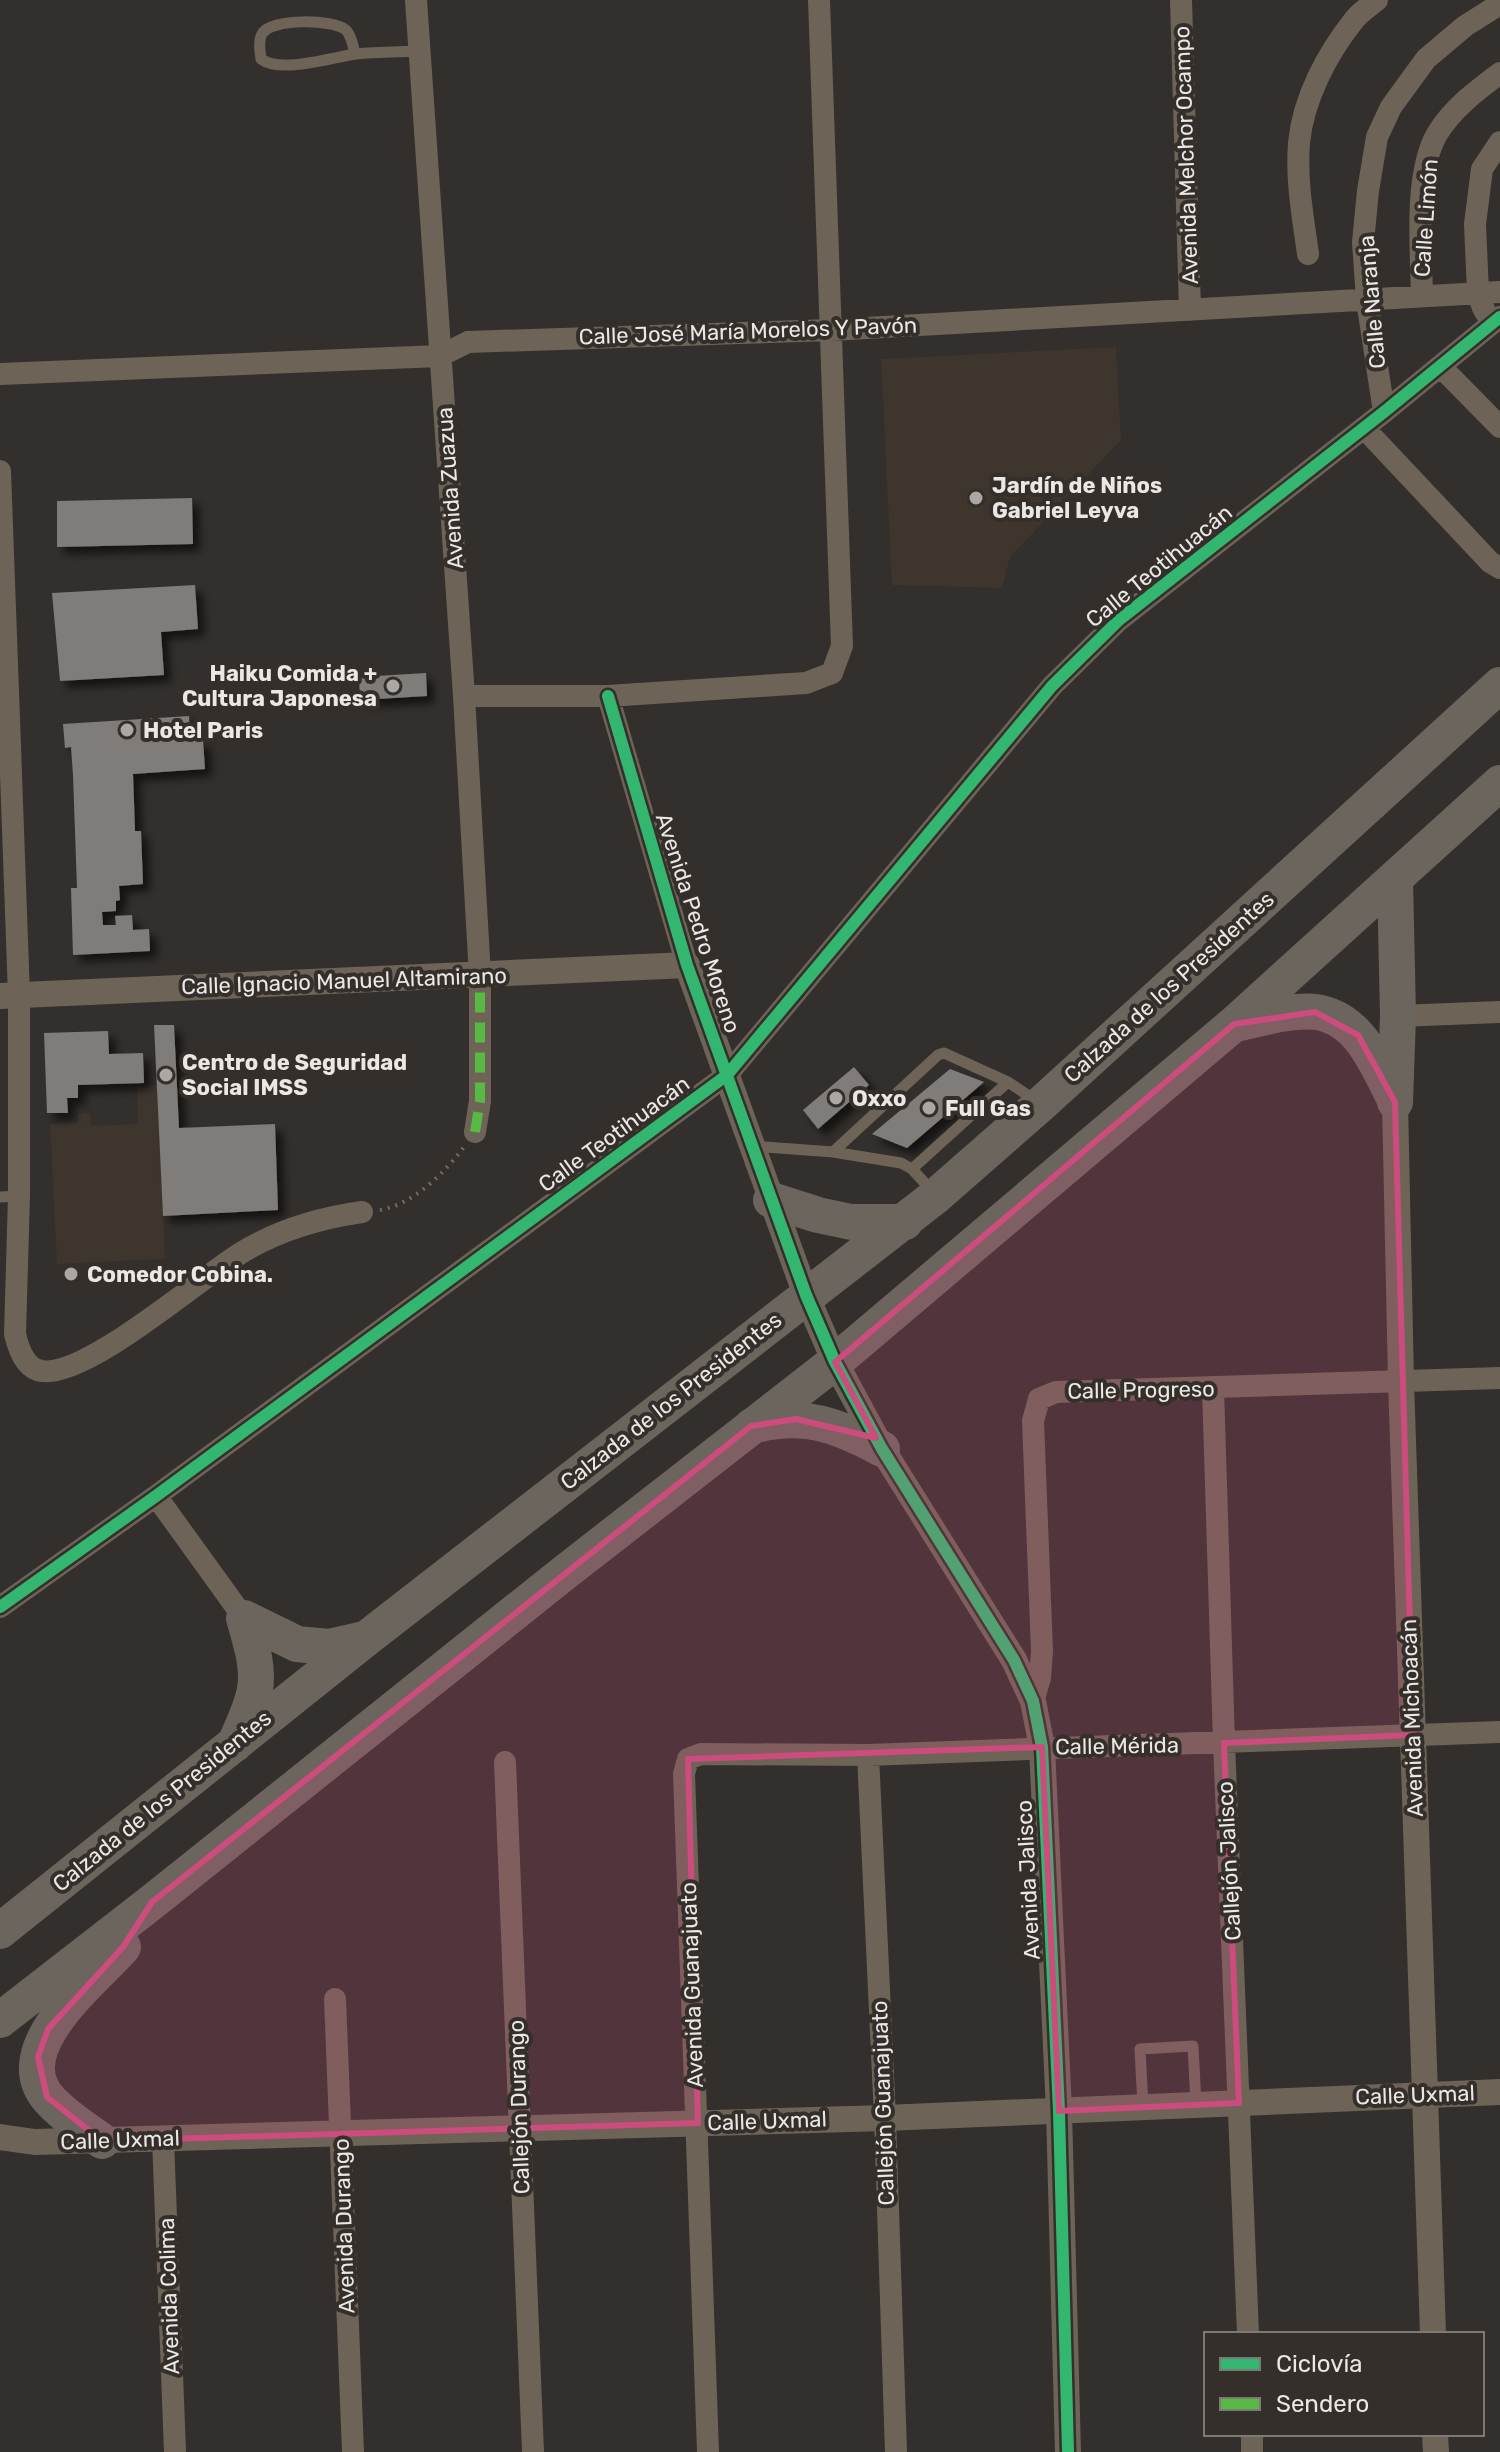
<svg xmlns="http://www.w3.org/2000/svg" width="1500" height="2452" font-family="Rubik,sans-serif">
  <defs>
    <filter id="shadow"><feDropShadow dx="7" dy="7" stdDeviation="4" flood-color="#0009"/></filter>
  </defs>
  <rect width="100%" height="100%" fill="#322f2c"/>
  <path fill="#3e352d" d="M1116,347L1121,440L1010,557L1002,588L892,585L881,359Z
    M157,1085L165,1259L57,1264L50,1124L78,1123V1114H90L91,1126L138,1124L137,1086Z"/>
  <path fill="#7f7c7a" filter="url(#shadow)" d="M192,498L193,544L57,547V501Z
    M195,585L198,629L161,632L164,675L60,681L52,593Z
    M426,673L427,696L360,700L359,677Z
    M189,716L190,741L203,740L205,769L133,774L135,831H141L143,884L119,886L120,900L116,901V911L102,912L103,925H116L115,916L132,915L133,930L149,929L150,951L73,955L71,888H77L73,775L71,747L65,748L63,724Z
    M154,1025H174L179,1128L275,1124L278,1210L163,1216Z
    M108,1031L109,1054L143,1053L144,1083L78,1085V1098H67L68,1113H47L44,1033Z
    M854,1067L869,1085L818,1129L803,1110Z
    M950,1069L984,1082L907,1148L872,1134Z"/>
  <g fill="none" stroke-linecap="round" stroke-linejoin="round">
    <path stroke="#736b63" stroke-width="4" stroke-dasharray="2 6" stroke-linecap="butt" d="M380,1210C414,1204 444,1173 464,1147"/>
    <path stroke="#6e6357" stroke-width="11" d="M355,54C353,47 352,36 346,30C334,19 270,18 262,34C258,41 260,52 261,59C281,74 333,57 356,54C377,52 399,52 420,51
      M752,1146L833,1152L901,1163L912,1169L933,1192
      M833,1152L938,1055L944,1053L1008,1082L1038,1102
      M912,1169L1008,1082
      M0,1197L19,1196
      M1143,2107L1140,2049L1193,2046L1196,2104"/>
    <path stroke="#6e6357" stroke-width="22" d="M416,0L464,696L480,976V1101L475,1132
      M1181,0L1190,310
      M1308,254C1303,217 1296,181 1299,143C1303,99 1327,54 1354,20C1360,12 1370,6 1377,0
      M1422,295C1421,249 1414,174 1437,134C1452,109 1477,90 1500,73
      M1492,323L1483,308L1478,293L1475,224L1482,169L1500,142
      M1440,366L1500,427
      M0,374L440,356L468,342L831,330L1500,292
      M1384,412L1367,300L1363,242L1368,191L1377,137L1391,107L1426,59L1465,26L1500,4
      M1364,428L1490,562L1500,568
      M0,471L19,995V1196L15,1334C18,1347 25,1369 42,1371C86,1378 200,1278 241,1253C278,1230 320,1218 362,1212
      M464,696H608L806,683L832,673L842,646L819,0
      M608,696L687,965
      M1398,1016L1500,1012
      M1213,1388L1224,1743L1248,2334
      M156,1496L244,1618
      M0,1607L156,1496L727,1075L1052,686L1119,620L1384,412L1500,317
      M1033,1701L1040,1678L1042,1651L1033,1421L1039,1399L1056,1392L1500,1378
      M868,1755L885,2118L896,2452
      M505,1762L533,2452
      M335,1999L353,2452
      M163,2139L175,2452
      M1252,2434V2452
      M708,2452L684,1774L688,1759L701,1754L868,1755L1500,1732"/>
    <path stroke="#6e6357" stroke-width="26" d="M0,996L687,965L806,1295L835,1362L882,1449L1014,1660L1033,1701L1042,1747L1059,2111L1068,2452
      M1395,1102L1401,1381L1433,2334
      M0,2137L35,2142L885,2118L1500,2092
      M1435,2434L1436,2452"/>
    <path stroke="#6c655d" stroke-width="36" d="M1395,879L1398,1016L1395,1102
      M1236,1024C1259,1019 1293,1009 1316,1012C1359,1018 1376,1063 1393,1096
      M771,1200L818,1215L851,1222H905
      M752,1426C804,1412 837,1425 882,1449
      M244,1618L297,1644L329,1647L364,1639
      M235,1744C242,1726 252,1708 255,1689C259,1666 250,1640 244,1618
      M0,1931L367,1638L936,1196L1041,1104L1500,685
      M0,2020L152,1902L564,1573L835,1362L1234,1024L1500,783
      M102,2141C84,2128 64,2116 49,2099C5,2049 93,1981 123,1947"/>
    <path stroke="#58b947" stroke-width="10" stroke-dasharray="20 10" stroke-linecap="butt" d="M475,1132L480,1101V976"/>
    <g stroke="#342f2a" stroke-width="17">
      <path id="cycleway" d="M608,696L687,965L806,1295L835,1362L882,1449L1014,1660L1033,1701L1042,1747L1059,2111L1068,2452
        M0,1607L156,1496L727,1075L1052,686L1119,620L1384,412L1500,317"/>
    </g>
    <use href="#cycleway" stroke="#33b770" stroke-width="12"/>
  </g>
  <path fill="#cc4c7d" fill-opacity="0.2" stroke="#cc4c7d" stroke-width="6" stroke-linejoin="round" d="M1315,1012L1358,1035L1395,1102L1413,1735L1224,1743L1239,2103L1059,2111L1042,1747L688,1759L698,2123L102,2141L47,2097L38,2057L48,2029L123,1947L152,1902L751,1426L796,1419L876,1438L835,1362L1234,1024Z"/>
  <g fill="#aaa7a4" stroke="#342f2a" stroke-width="3">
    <circle cx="976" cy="498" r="8"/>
    <circle cx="393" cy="686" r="8"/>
    <circle cx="127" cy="730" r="8"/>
    <circle cx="166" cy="1075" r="8"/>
    <circle cx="836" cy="1098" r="8"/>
    <circle cx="929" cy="1108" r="8"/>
    <circle cx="71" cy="1274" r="8"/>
  </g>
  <g text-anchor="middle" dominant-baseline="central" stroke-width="8" stroke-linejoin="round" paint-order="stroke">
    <g font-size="22" fill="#eae7e4" stroke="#342f2a">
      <text transform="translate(1186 155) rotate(-92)">Avenida Melchor Ocampo</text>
      <text transform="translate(1426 218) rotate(-86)">Calle Limón</text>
      <text transform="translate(1372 302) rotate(-95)">Calle Naranja</text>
      <text transform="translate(748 331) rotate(-2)">Calle José María Morelos Y Pavón</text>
      <text transform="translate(450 488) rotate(-94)">Avenida Zuazua</text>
      <text transform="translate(1159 566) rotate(-39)">Calle Teotihuacán</text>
      <text transform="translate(698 923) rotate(72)">Avenida Pedro Moreno</text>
      <text transform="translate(344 981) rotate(-2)">Calle Ignacio Manuel Altamirano</text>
      <text transform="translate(1169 987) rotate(-42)">Calzada de los Presidentes</text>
      <text transform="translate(614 1134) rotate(-36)">Calle Teotihuacán</text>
      <text transform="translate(1141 1390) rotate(-1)">Calle Progreso</text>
      <text transform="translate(671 1401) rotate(-38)">Calzada de los Presidentes</text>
      <text transform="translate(1412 1718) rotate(-92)">Avenida Michoacán</text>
      <text transform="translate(1117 1746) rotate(-1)">Calle Mérida</text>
      <text transform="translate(162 1801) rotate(-39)">Calzada de los Presidentes</text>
      <text transform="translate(1229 1861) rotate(-93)">Callejón Jalisco</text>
      <text transform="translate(1028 1880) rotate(-93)">Avenida Jalisco</text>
      <text transform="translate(692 1985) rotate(-92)">Avenida Guanajuato</text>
      <text transform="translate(1415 2095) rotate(-2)">Calle Uxmal</text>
      <text transform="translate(883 2103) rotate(-92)">Callejón Guanajuato</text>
      <text transform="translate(519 2107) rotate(-92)">Callejón Durango</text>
      <text transform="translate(767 2121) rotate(-2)">Calle Uxmal</text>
      <text transform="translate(120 2140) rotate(-2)">Calle Uxmal</text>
      <text transform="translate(344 2226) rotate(-92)">Avenida Durango</text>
      <text transform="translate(169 2296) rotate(-92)">Avenida Colima</text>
    </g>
    <g font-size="22" font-weight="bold" fill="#eae7e4" stroke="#342f2a" text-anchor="start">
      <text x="992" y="485">Jardín de Niños<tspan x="992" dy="25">Gabriel Leyva</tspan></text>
      <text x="377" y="673" text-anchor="end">Haiku Comida +<tspan x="377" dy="25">Cultura Japonesa</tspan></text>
      <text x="143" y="730">Hotel Paris</text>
      <text x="182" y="1062">Centro de Seguridad<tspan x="182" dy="25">Social IMSS</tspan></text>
      <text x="852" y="1098">Oxxo</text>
      <text x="945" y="1108">Full Gas</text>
      <text x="87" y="1274">Comedor Cobina.</text>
    </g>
  </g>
  <rect x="1204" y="2332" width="280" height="104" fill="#342f2a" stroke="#7d7974" stroke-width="2"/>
  <rect x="1220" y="2358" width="40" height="12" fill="#33b770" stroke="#7d7974" stroke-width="2"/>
  <text x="1276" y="2372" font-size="24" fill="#eae7e4">Ciclovía</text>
  <rect x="1220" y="2398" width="40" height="12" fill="#58b947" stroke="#7d7974" stroke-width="2"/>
  <text x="1276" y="2412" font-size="24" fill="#eae7e4">Sendero</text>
</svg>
